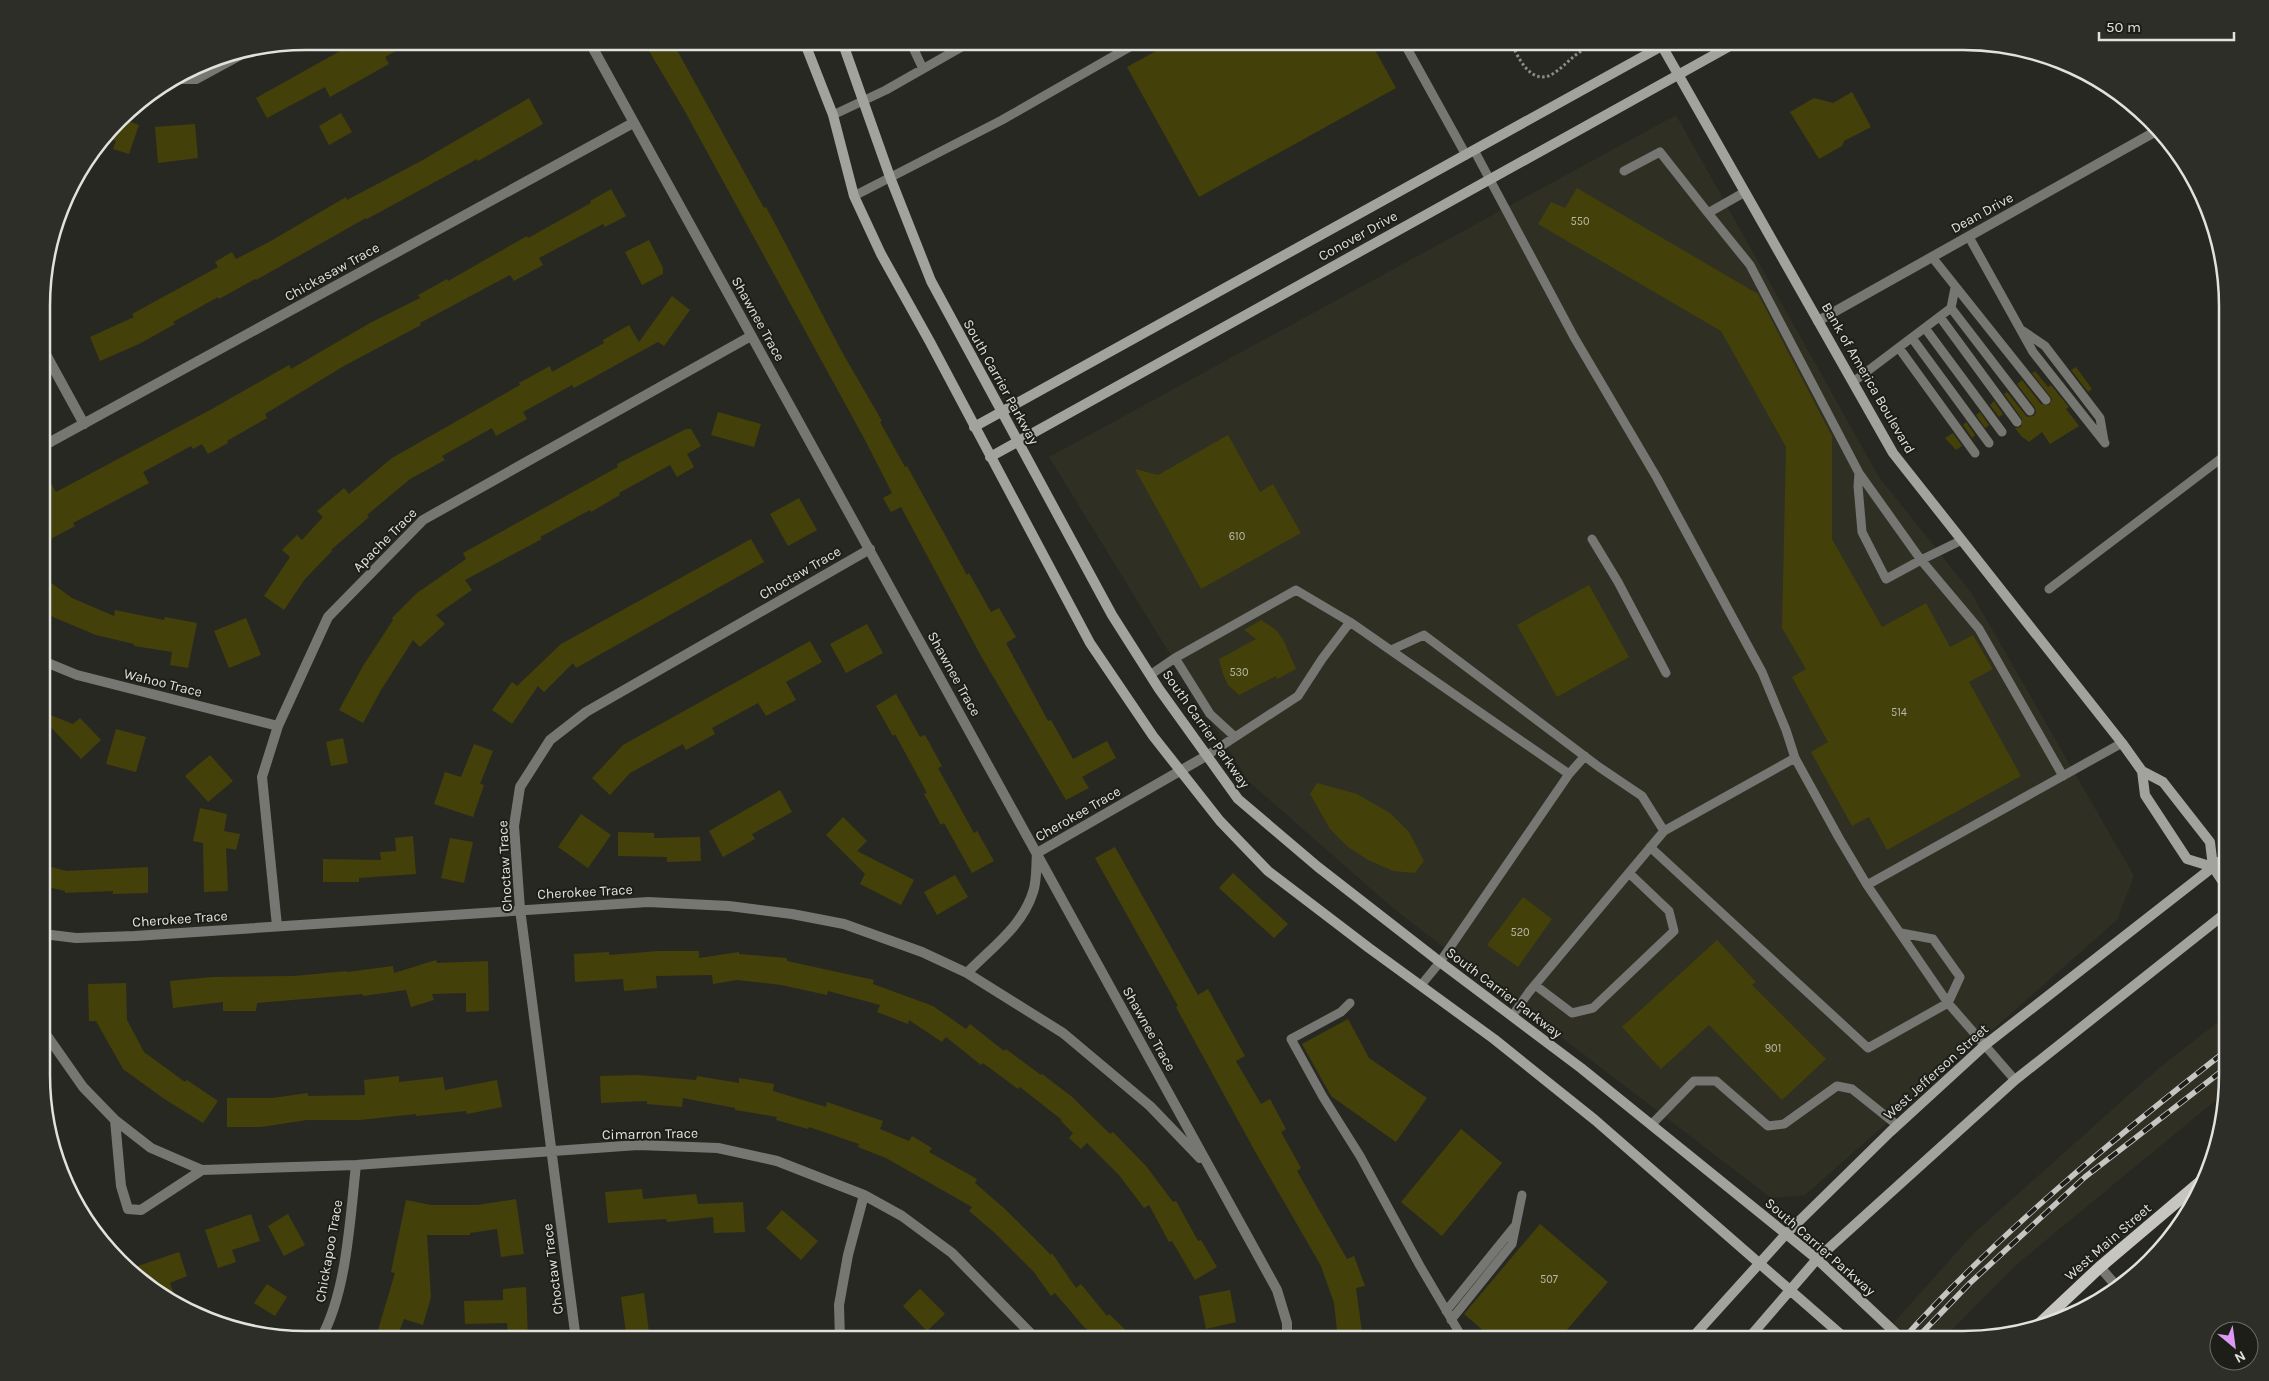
<svg xmlns="http://www.w3.org/2000/svg" width="2269" height="1381" font-family="Karla,sans-serif">
  <rect width="100%" height="100%" fill="#282822"/>
  <path fill="#2f2f23" d="M1676,115L1879,477L1970,591L2134,876L2117,920L1805,1195L1771,1198L1394,909L1248,781L1049,457Z
    M2227,1015V1091L2016,1265L1943,1339H1879L1974,1233L2159,1068Z"/>
  <path fill="#43400a" d="M358,41H414L385,57L389,64L330,97L325,87L267,118L256,98Z
    M643,41H672L764,208L766,207L782,237L842,352L882,421L880,422L905,467L907,466L967,575L969,573L991,612L999,608L1016,637L1006,643L1048,721L1051,720L1073,759L1107,741L1116,758L1082,777L1089,788L1066,800L981,656L901,507L891,512L883,498L892,493L865,440L683,108Z
    M1174,41H1370L1396,88L1199,197L1127,67Z
    M1852,92L1871,127L1844,141L1842,146L1819,159L1790,112L1814,98L1833,103Z
    M529,98L543,124L478,161L477,159L367,219L366,218L256,280L255,279L219,299L218,297L173,322L175,324L139,344L100,361L90,337L134,317L132,314L218,267L215,262L232,252L236,259L269,242L346,197L347,200L421,161Z
    M341,113L352,132L329,145L319,126Z
    M122,119L139,125L129,154L113,149L116,141L107,138Z
    M195,124L198,158L158,163L155,127Z
    M1577,188L1758,294L1832,436V539L1882,627L1926,603L1950,647L1973,635L1993,669L1969,682L2021,776L1887,850L1869,817L1852,826L1811,752L1828,742L1792,677L1806,669L1782,628L1786,447L1721,331L1538,224L1551,202L1565,208Z
    M611,189L626,216L605,227L603,224L539,258L543,265L514,281L510,275L420,323L421,325L344,366L265,414L267,418L227,441L228,443L208,454L202,444L193,449L191,446L143,472L149,483L73,523L75,526L43,543V470L56,492L210,410L289,365L291,369L370,323L420,298L418,295L447,279L448,281L527,236L528,238L591,203L590,201Z
    M649,240L663,268V274L642,285L625,252Z
    M672,296L690,310L664,346L658,342L574,388L572,385L523,412L527,419L496,436L492,428L442,456L445,460L410,479L367,515L369,517L331,550L332,551L305,579L284,610L264,596L290,557L282,550L297,535L302,540L323,517L317,511L344,488L349,494L392,458L520,385L519,383L550,366L552,372L604,343L603,340L629,325L639,342Z
    M2076,367L2092,389L2088,392L2071,370Z
    M2035,371L2048,387L2051,385L2069,407L2066,409L2079,426L2050,444L2042,432L2029,442L2021,436L2015,428L2021,427L2022,419L2004,394L2007,392L2027,417L2033,416L2036,413L2035,408L2017,384L2022,380L2041,404L2049,405L2052,399L2032,373Z
    M1994,401L2003,414L1999,417L1990,405Z
    M718,412L761,424L754,447L711,435Z
    M1980,412L1989,425L1985,428L1976,415Z
    M1966,422L1975,435L1972,438L1963,425Z
    M686,429H691L701,446L687,454L694,467L677,477L670,465L619,493L620,495L591,512L590,510L540,537L542,539L465,580L472,590L436,615L445,624L420,647L413,640L381,690L363,723L339,710L363,666L393,620L392,618L417,593L466,559L463,553L618,467L617,464Z
    M1953,433L1962,446L1956,450L1945,438Z
    M1228,435L1260,492L1273,484L1301,533L1201,589L1135,469L1158,475Z
    M799,498L817,530L788,546L770,514Z
    M751,539L764,562L576,668L573,663L544,692L538,686L512,724L492,710L512,682L517,686L561,644Z
    M43,577L72,598L114,616L115,610L164,620L165,617L197,623L188,668L170,665L172,652L134,646V644L96,635L53,617L43,610Z
    M1589,585L1629,657L1557,697L1517,625Z
    M246,618L261,655L229,668L214,631Z
    M1261,620L1276,630L1283,639L1296,669L1277,679L1276,676L1239,695L1228,685L1223,674L1219,659L1256,639L1244,630Z
    M867,624L883,653L846,673L830,644Z
    M810,641L822,662L786,682L796,700L766,716L758,703L712,728L715,734L686,750L683,744L630,773L610,795L592,778L623,745Z
    M896,694L920,737L925,735L942,766L938,768L974,833L977,831L994,861L972,873L944,823L941,825L924,794L927,793L895,734L893,736L876,706Z
    M43,712L73,724L80,718L101,740L81,759L43,719Z
    M116,729L146,737L136,772L106,764Z
    M343,738L348,763L331,766L326,742Z
    M474,744L493,751L480,784L484,785L473,817L434,804L445,772L461,777Z
    M210,755L233,781L208,802L185,776Z
    M1317,783L1357,794L1390,813L1409,832L1424,861L1415,873L1393,871L1368,860L1348,847L1330,829L1310,794Z
    M780,790L792,812L752,834L755,839L723,857L709,831Z
    M200,808L227,814L224,831L240,834L236,850L226,848L228,891L204,892L203,843L193,841Z
    M581,814L611,835L588,868L558,847Z
    M843,817L867,841L857,851L914,880L901,905L860,884L865,874L826,835Z
    M618,832L654,833V838L700,837L701,861L667,862V857L618,856Z
    M413,836L416,874L359,878V882H323V859L381,860L380,852L396,851L395,838Z
    M450,838L473,842L464,883L441,878Z
    M1115,847L1198,995L1208,989L1245,1056L1236,1061L1261,1104L1270,1099L1286,1129L1281,1132L1301,1168L1297,1171L1347,1259L1354,1256L1365,1286L1356,1288L1363,1339H1338L1334,1303L1321,1266L1257,1155L1176,1007L1178,1006L1095,858Z
    M43,865L67,871L148,867V893L113,894V891L65,893V891L43,886Z
    M1233,873L1288,924L1274,938L1219,888Z
    M955,875L968,897L937,915L924,892Z
    M1523,897L1552,919L1518,967L1487,945Z
    M1717,940L1756,982L1752,985L1826,1059L1782,1100L1709,1025L1661,1069L1622,1027Z
    M658,951H699V958L739,952V954L787,958V961L874,980L873,984L933,1006L966,1029L970,1024L1004,1051L1006,1049L1041,1075L1042,1074L1071,1096L1110,1134L1113,1132L1146,1166L1173,1202L1176,1201L1198,1241L1201,1240L1217,1267L1195,1280L1172,1241L1169,1242L1149,1205L1144,1208L1119,1175L1087,1143L1081,1149L1069,1138L1073,1133L1061,1121L1062,1120L1020,1087L1018,1089L983,1063L981,1065L946,1037L942,1042L909,1020L908,1024L877,1012L880,1005L828,991L827,995L781,985L737,980L713,984L712,975L656,976L657,988L624,991L623,979L575,982L574,954L609,952V955Z
    M436,960L437,963L488,961L489,1011L466,1012V993L432,994L434,1000L411,1007L406,990L363,996V994L257,1003L256,1011H223V1002L173,1008L170,981L212,977L294,976L347,971V972L393,966L394,973Z
    M126,983L127,1020L144,1052L185,1082L187,1080L218,1101L203,1123L163,1098L123,1069L96,1021H89L88,984Z
    M1348,1019L1369,1058L1427,1098L1396,1142L1331,1096L1302,1044Z
    M638,1075L696,1080L697,1076L739,1083V1078L774,1084L773,1091L826,1107L827,1102L883,1121L880,1129L909,1141L912,1136L932,1148L929,1152L977,1179L975,1183L1005,1209L1051,1255L1052,1253L1076,1288L1081,1284L1107,1316L1109,1314L1135,1339H1098L1084,1327L1055,1293L1051,1296L1033,1271L995,1233L969,1211L972,1207L886,1158L858,1147L859,1144L809,1127L808,1129L776,1120L777,1117L735,1110V1108L683,1098L682,1107L647,1104V1101L601,1103L600,1076Z
    M399,1076V1082L443,1077L445,1090L497,1080L502,1107L467,1114L466,1111L416,1116V1114L360,1120H307L261,1127H227V1098H272L308,1093V1096L365,1095L364,1080Z
    M1461,1129L1502,1163L1442,1236L1401,1202Z
    M642,1189L643,1199L696,1194L698,1204L743,1202L745,1232L714,1233L713,1217L667,1222L666,1219L608,1223L605,1192Z
    M516,1199L524,1254L501,1257L497,1229L470,1233V1235H427L431,1297L423,1325L404,1319L396,1340H375L395,1273L391,1272L406,1200L431,1205H477Z
    M782,1210L818,1241L801,1260L766,1228Z
    M251,1214L260,1241L232,1250L236,1262L218,1268L205,1230Z
    M288,1214L305,1245L284,1256L268,1226Z
    M1540,1224L1608,1282L1559,1339H1493L1464,1314Z
    M179,1252L187,1276L170,1283L177,1303L159,1295L132,1268Z
    M267,1284L287,1297L275,1316L254,1303Z
    M526,1287L528,1340H508L507,1323H504L465,1324L464,1301L503,1300V1289Z
    M920,1289L945,1314L927,1331L903,1306Z
    M1230,1290L1236,1322L1206,1329L1199,1296Z
    M644,1293L650,1340H627L621,1297Z"/>
  <g fill="none" stroke-linecap="round" stroke-linejoin="round">
    <path stroke="#8d8d88" stroke-width="3" stroke-dasharray="2.5 2.5" stroke-linecap="butt" d="M1511,41C1517,57 1532,88 1554,73C1565,66 1573,55 1585,49C1593,45 1603,44 1611,41"/>
    <path stroke="#767673" stroke-width="9" d="M910,41L923,69
      M1403,41L1466,155
      M833,115L886,90L972,41
      M1474,150L1574,337L1657,478L1762,672L1786,730L1795,758L1839,838L1867,885L1948,1003L2015,1080
      M1624,171L1660,152L1708,213L1745,192
      M854,196L1002,120L1140,41
      M1708,213L1750,265L1859,473
      M1969,237L2033,352L2105,443
      M1932,257L2046,400
      M1951,308L2030,411
      M1940,317L2017,422
      M1925,328L2002,432
      M2023,331L2045,346L2100,418L2104,441
      M1912,338L1989,443
      M1899,348L1975,453
      M1853,382L1951,308L1955,288
      M1592,539L1618,582L1666,673
      M1962,540L1921,560L1859,473L1858,486L1862,532L1886,579L1921,560L1979,629L2063,776
      M2049,589L2227,454
      M1391,650L1424,635L1599,767L1642,796L1664,831
      M1175,658L1210,714L1234,736
      M1150,675L1175,658L1296,590L1350,622
      M1206,756L1298,696L1322,659L1350,622L1569,774L1440,962L1422,984
      M1569,774L1585,756
      M1650,847L1868,1048L1948,1003L1960,977L1933,939L1901,933
      M1867,885L2122,743
      M1535,985L1572,1013L1593,1008L1674,931L1669,911L1629,873
      M1350,1003L1341,1012L1291,1039L1323,1097L1360,1156L1420,1266L1463,1339
      M1512,1016L1529,992L1664,831L1795,758
      M1651,1125L1694,1081H1716L1768,1126L1784,1124L1837,1086L1852,1089L1897,1125
      M1446,1311L1514,1227
      M1451,1320L1512,1244L1522,1195"/>
    <path stroke="#767673" stroke-width="10" d="M589,41L1277,1290L1287,1323V1339
      M177,79H196L242,54
      M1818,321L2160,129
      M43,349L84,424
      M43,446L633,123
      M43,661L77,675L278,726
      M277,926L262,777L278,726L328,617L423,520L751,336
      M43,934L76,938L135,936L648,902L729,906L792,914L844,924L922,952L967,973C992,947 1022,927 1033,892C1037,881 1036,866 1037,853L1206,756
      M967,973L1063,1033L1150,1106L1200,1158
      M43,1030L83,1087L115,1120L151,1148L202,1170L356,1165L638,1145L718,1148L777,1161L864,1195L902,1216L952,1253L1037,1340
      M115,1120L121,1186L128,1209L141,1210L202,1170
      M2100,1267L2118,1288
      M320,1340C347,1293 350,1218 356,1165
      M576,1340L520,909L514,826L520,787L550,740L586,712L870,549
      M840,1340L839,1305L848,1255L864,1195"/>
    <path stroke="#a3a39e" stroke-width="10" d="M804,41L833,115L854,196L881,254L930,342L1090,643L1153,736L1220,821L1268,871L1369,948L1494,1039L1595,1120L1846,1339
      M842,41L890,177L931,281L1112,615L1159,689L1238,799L1318,867L1440,962L1581,1068L1817,1259L1902,1339
      M1662,46L1893,453L2122,743L2142,771L2163,782L2210,842L2213,867L2227,888
      M974,427L1671,41
      M990,457L1739,41
      M2142,771L2145,795L2187,859L2213,867
      M1691,1339L1786,1234L1890,1132L1985,1045L2227,856
      M1748,1339L1817,1259L2015,1080L2227,912"/>
    <path stroke="#c6c5bf" stroke-width="12" d="M2033,1330L2100,1267L2205,1178"/>
    <g stroke="#c5c5c1" stroke-width="5.5">
      <path id="rail" d="M1903,1339C2000,1232 2113,1139 2227,1050
        M1916,1339L1970,1283L2085,1177L2227,1067"/>
    </g>
    <use href="#rail" stroke="#1e1e19" stroke-width="4" stroke-dasharray="11" stroke-linecap="butt"/>
  </g>
  <g text-anchor="middle" dominant-baseline="central" stroke-width="4" stroke-linejoin="round" paint-order="stroke">
    <g font-size="11" fill="#bab9a8">
      <text x="1580" y="221">550</text>
      <text x="1237" y="536">610</text>
      <text x="1239" y="672">530</text>
      <text x="1899" y="712">514</text>
      <text x="1520" y="932">520</text>
      <text x="1773" y="1048">901</text>
      <text x="1549" y="1279">507</text>
    </g>
    <g font-size="14" fill="#e1e1dd" stroke="#1e1e19">
      <text transform="translate(1982 213) rotate(-29)">Dean Drive</text>
      <text transform="translate(1358 236) rotate(-29)">Conover Drive</text>
      <text transform="translate(332 272) rotate(-29)">Chickasaw Trace</text>
      <text transform="translate(758 319) rotate(61)">Shawnee Trace</text>
      <text transform="translate(1868 378) rotate(60)">Bank of America Boulevard</text>
      <text transform="translate(1001 382) rotate(61)">South Carrier Parkway</text>
      <text transform="translate(385 540) rotate(-45)">Apache Trace</text>
      <text transform="translate(800 573) rotate(-30)">Choctaw Trace</text>
      <text transform="translate(954 674) rotate(61)">Shawnee Trace</text>
      <text transform="translate(163 683) rotate(14)">Wahoo Trace</text>
      <text transform="translate(1206 729) rotate(55)">South Carrier Parkway</text>
      <text transform="translate(1078 814) rotate(-30)">Cherokee Trace</text>
      <text transform="translate(505 866) rotate(-93)">Choctaw Trace</text>
      <text transform="translate(585 892) rotate(-3)">Cherokee Trace</text>
      <text transform="translate(180 919) rotate(-4)">Cherokee Trace</text>
      <text transform="translate(1504 993) rotate(37)">South Carrier Parkway</text>
      <text transform="translate(1149 1029) rotate(61)">Shawnee Trace</text>
      <text transform="translate(1936 1072) rotate(-42)">West Jefferson Street</text>
      <text transform="translate(650 1134) rotate(-1)">Cimarron Trace</text>
      <text transform="translate(2108 1242) rotate(-41)">West Main Street</text>
      <text transform="translate(1820 1247) rotate(41)">South Carrier Parkway</text>
      <text transform="translate(329 1251) rotate(-80)">Chickapoo Trace</text>
      <text transform="translate(553 1269) rotate(-97)">Choctaw Trace</text>
    </g>
  </g>
  <path d="M0 0H2269V1381H0ZM306 50H1963A256 256 0 0 1 2219 306V1075A256 256 0 0 1 1963 1331H306A256 256 0 0 1 50 1075V306A256 256 0 0 1 306 50Z" fill="#2e2e29" fill-rule="evenodd"/>
  <path fill="none" stroke="#e1e1dd" stroke-width="2.5" d="M306 50H1963A256 256 0 0 1 2219 306V1075A256 256 0 0 1 1963 1331H306A256 256 0 0 1 50 1075V306A256 256 0 0 1 306 50Z"/>
  <g transform="translate(2234 1346) rotate(151)"><circle r="24" fill="#1e1e19" stroke="#6c6c67"/>
  <path d="M0-4L9 19L0 12L-9 19Z" fill="#db99f5"/>
  <text y="-8" font-size="14" font-weight="bold" text-anchor="middle" fill="#e1e1dd">N</text>
  </g>
  <path d="M2099 32v8h135v-8" fill="none" stroke="#e1e1dd" stroke-width="2.5"/>
  <text x="2106" y="32" font-size="15" fill="#e1e1dd" stroke="#1e1e19" stroke-width="4" paint-order="stroke">50 m</text>
</svg>
